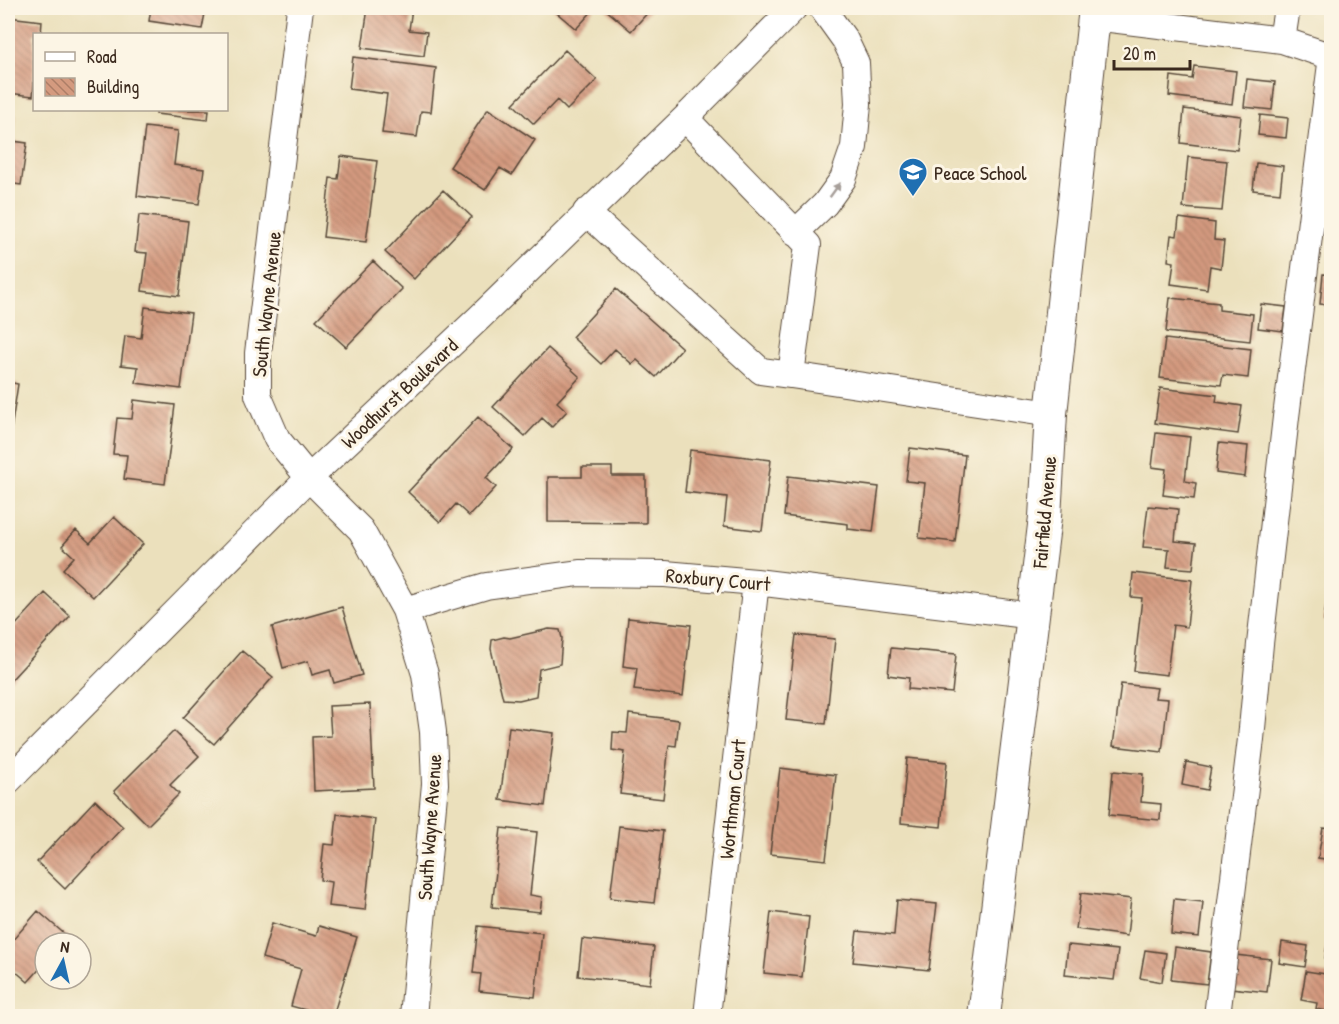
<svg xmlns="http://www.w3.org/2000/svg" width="1339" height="1024" font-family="'Patrick Hand',sans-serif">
  <defs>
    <pattern id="building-back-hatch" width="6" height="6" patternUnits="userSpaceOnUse" patternTransform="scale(1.5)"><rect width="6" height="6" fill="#d49a7f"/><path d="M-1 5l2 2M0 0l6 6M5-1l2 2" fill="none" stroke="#ad7e67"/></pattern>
  </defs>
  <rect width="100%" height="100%" fill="#fcf5e5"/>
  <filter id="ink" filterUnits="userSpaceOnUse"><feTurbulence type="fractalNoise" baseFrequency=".0167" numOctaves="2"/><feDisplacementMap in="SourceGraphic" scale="12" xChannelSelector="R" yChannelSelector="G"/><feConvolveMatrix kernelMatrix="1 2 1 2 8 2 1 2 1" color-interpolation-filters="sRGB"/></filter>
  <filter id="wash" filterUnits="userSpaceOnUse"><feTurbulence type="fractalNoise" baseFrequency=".008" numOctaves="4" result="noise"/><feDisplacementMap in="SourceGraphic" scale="24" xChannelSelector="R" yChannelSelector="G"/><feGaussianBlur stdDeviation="1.35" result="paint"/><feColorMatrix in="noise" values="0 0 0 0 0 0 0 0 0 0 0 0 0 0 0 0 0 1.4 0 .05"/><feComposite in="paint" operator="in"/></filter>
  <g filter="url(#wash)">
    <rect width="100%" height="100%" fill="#ebe0bc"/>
    <g id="blocks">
      <path fill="url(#building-back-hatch)" d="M151,8H206L202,29L149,21Z
        M368,8H412L409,30L427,32L424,56L362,48Z
        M551,8H595L576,29Z
        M604,8H652L631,31Z
        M8,17L42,21L41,34H34V85L33,96L8,93Z
        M565,50L597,80L567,110L557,100L534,124L513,104Z
        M353,57L436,68L431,112L421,111L417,137L382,133L387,94L349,89Z
        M1194,66L1236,71L1232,104L1169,96L1171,76L1192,79Z
        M1247,79L1275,82L1272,110L1244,107Z
        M488,109L535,140L512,175L500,168L485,190L450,167Z
        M1184,109L1241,116L1237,150L1181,143Z
        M156,110H209L208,120L156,114Z
        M8,114L16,115L13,141L27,143L21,185L8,183Z
        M1260,115L1288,118L1286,138L1258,135Z
        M145,127L178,131L174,165L204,169L199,204L137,196Z
        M341,156L377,161L366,242L323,237L330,178L338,179Z
        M1188,157L1227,161L1222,211L1183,208Z
        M1256,163L1283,166L1280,193L1253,190Z
        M443,190L472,217L414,279L385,252Z
        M139,215L188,221L179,296L142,291L147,253L135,252Z
        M1179,218L1215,223L1214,240L1224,241L1221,268L1210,266L1207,289L1171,284L1174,262L1168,261L1171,235L1177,236Z
        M8,237L12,238L9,263H8Z
        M373,261L402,289L346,347L316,320Z
        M1323,274L1332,275V305L1320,304Z
        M8,289L14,290L10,319H8Z
        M616,289L682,348L656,377L637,360L632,364L615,349L601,364L572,337Z
        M1170,298L1219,303V310L1253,314L1250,341L1166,332Z
        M1261,304L1286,307L1283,331L1258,328Z
        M145,307L191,313L181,389L136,383L138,367L121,365L125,336L141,338Z
        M1165,339L1251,349L1248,378L1223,375L1221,385L1160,378Z
        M548,348L580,377L557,402L567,411L552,427L542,418L525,436L493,407Z
        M8,382L18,384L9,443H8Z
        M1160,388L1217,395L1216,402L1242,406L1238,434L1155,423Z
        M134,400L175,405L165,484L124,479L127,455L113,454L117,418L132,419Z
        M478,417L513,449L486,478L496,487L469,516L456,504L440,522L408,492Z
        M1156,433L1190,437L1185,481L1196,483L1194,499L1163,495L1166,469L1152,467Z
        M1219,443L1248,446L1245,477L1216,473Z
        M910,448L965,455L955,542L919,538L925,483L906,481Z
        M690,450L771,460L762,531L724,526L727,497L685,492Z
        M582,467H612V476H646V523L548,522V477H582Z
        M788,476L879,487L873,532L848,529V524L784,516Z
        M1148,506L1178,509L1175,541L1196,543L1193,569L1167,567L1169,549L1143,547Z
        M114,517L143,544L93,597L63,569L74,557L62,546L76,530L90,543Z
        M1133,573L1192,580L1187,627L1173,625L1167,675L1134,671L1142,598L1131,597Z
        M45,593L70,616L11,680L8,676V625L12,629Z
        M1327,595L1332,596V622L1324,621Z
        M342,607L362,675L334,683L330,670L312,675L308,661L283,668L272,627Z
        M628,618L691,625L683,696L634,690L637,668L623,666Z
        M549,629L560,630L562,638L560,664L539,669L536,696L519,700L503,699L491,649L492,640L504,637L510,638Z
        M796,635L835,639L826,724L786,720Z
        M891,648L956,654L952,693L908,689L909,678L888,675Z
        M242,651L273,677L214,744L183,718Z
        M1121,684L1157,688L1155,698L1168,699L1162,752L1113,746Z
        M370,704L374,788L314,791L312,737L331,736L329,706Z
        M629,714L679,720L676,746L669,745L663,799L620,794L625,752L612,750L613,732L627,733Z
        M509,727L554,733L545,806L500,800Z
        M174,731L199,756L170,785L179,794L148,825L114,791Z
        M907,758L947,762L941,827L901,823Z
        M1186,762L1211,767L1207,790L1182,785Z
        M780,768L836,775L826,860L770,854Z
        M1113,771L1143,774L1141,802L1161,804L1160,820L1109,815Z
        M95,800L123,827L65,889L37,862Z
        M337,814L375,819L365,910L328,906L331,882L320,880L324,844L334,845Z
        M619,826L663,831L654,903L610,898Z
        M501,828L537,832L530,895L542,897L540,912L492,907Z
        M1323,828L1332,829V860L1318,858Z
        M1081,893L1131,899L1127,936L1076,929Z
        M1174,899L1203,902L1199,937L1171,934Z
        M897,900L937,904L929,970L853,962L857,931L894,935Z
        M38,911L68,937L63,943H45V963L28,982L13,969L8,975V937L12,941Z
        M771,912L809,917L802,977L764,973Z
        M272,923L316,936L319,926L357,937L333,1016H327L291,1006L301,969L262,958Z
        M1330,924H1332V959L1325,958Z
        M478,926L542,933L535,997L479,991L481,974L473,973Z
        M582,939L654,947L650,984L578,976Z
        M1282,942L1308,946L1305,967L1279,963Z
        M1068,945L1118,950L1114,980L1065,975Z
        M1175,947L1211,952L1207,984L1171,980Z
        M1145,950L1166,953L1162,982L1140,978Z
        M1235,955L1271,959L1267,992L1231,988Z
        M1306,971L1332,975V1012L1316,1009L1317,1003L1301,1000Z"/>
    </g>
  </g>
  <g filter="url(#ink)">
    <use href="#blocks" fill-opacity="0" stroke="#554536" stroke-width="1.5"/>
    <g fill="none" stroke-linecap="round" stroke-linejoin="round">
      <g stroke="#554536" stroke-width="28">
        <path id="minor" d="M300,8L258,353V395L277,439L309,478L361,530L405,610L425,674L433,732L435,784L413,1016
          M1094,17L1282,40L1332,57
          M1282,40L1287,8
          M685,118L808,245L791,375L1051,414
          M586,212L761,371L791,375
          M795,233L825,204L843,179L854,147L858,104L856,63L845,40L822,8
          M405,610L486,586L579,573L665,574L756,582L1034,616
          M8,781L309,478L479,318L685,118L794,8
          M707,1016L756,582
          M1217,1016L1251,739L1260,644L1286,417L1332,56"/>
      </g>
      <g stroke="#554536" stroke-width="34">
        <path id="major" d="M984,1016L1045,517L1051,414L1095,8"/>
      </g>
      <use href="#minor" stroke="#fff" stroke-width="26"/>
      <use href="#major" stroke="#fff" stroke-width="32"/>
    </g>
    <defs><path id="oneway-solid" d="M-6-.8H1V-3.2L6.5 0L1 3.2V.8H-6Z" transform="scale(1.5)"/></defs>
    <use fill="#a79f9a" href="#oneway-solid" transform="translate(835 190) rotate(-54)"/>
  </g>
  <defs>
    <g id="school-pin" transform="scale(1.5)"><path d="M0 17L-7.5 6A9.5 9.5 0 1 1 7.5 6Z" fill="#1f6fb2" stroke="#fcf5e5"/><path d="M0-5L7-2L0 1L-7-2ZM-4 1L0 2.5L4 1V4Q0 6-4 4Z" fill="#fff"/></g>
  </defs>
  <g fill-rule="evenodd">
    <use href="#school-pin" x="913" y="172"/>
  </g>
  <g text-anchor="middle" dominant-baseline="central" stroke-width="6" stroke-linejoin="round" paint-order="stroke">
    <g font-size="20" fill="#3b2a1e" stroke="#fcf5e5" text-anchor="start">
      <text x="934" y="172">Peace School</text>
    </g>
    <g font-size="20" fill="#3b2a1e" stroke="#fcf5e5">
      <text transform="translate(266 304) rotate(-84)">South Wayne Avenue</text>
      <text transform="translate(399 393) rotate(-43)">Woodhurst Boulevard</text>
      <text transform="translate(1044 512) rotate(-85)">Fairfield Avenue</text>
      <text transform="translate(718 579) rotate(5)">Roxbury Court</text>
      <text transform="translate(732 799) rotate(-84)">Worthman Court</text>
      <text transform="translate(429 827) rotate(-86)">South Wayne Avenue</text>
    </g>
  </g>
  <rect width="1339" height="1024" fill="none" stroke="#fcf5e5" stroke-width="30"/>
  <rect x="33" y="33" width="195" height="78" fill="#fcf5e5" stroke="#afa495" stroke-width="1.5"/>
  <rect x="45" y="52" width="30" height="9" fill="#ffffff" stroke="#afa495" stroke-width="1.5"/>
  <text x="87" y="63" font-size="18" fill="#3b2a1e">Road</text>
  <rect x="45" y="78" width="30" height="18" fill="url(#building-back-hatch)" stroke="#afa495" stroke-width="1.5"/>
  <text x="87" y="93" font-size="18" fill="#3b2a1e">Building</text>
  <g transform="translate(63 961) rotate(8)"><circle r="28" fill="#fcf5e5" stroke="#afa495" stroke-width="1.5"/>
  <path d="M0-4.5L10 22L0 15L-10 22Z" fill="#1f6fb2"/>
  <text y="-9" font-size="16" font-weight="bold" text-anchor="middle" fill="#3b2a1e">N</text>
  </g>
  <path d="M1114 60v9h76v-9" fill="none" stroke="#3b2a1e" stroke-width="3"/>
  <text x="1123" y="60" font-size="18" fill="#3b2a1e" stroke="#fcf5e5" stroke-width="4.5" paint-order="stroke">20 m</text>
</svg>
